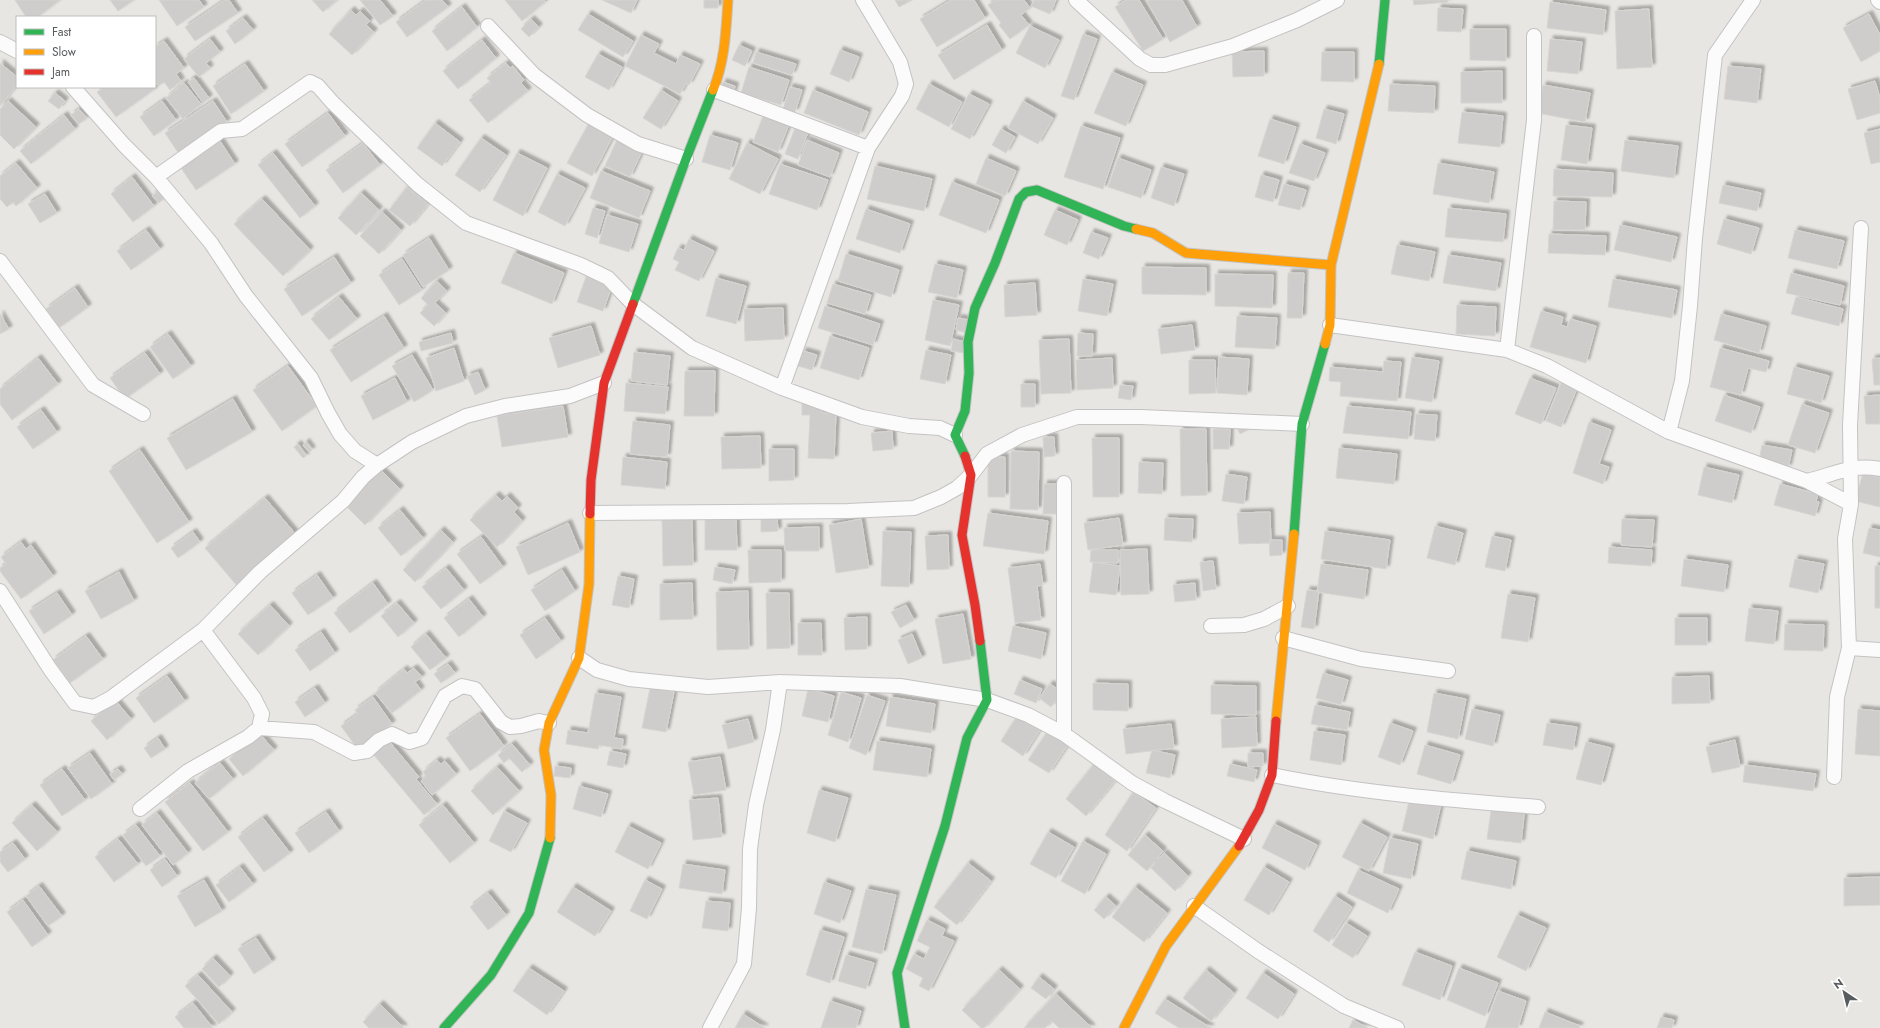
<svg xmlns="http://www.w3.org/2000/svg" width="1880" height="1028" font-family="Jost,sans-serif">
  <defs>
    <filter id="shadow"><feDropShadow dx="3.5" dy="-3.5" stdDeviation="1" flood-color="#0004"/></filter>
  </defs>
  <rect width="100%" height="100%" fill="#e8e6e2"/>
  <path fill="#cfcdcb" stroke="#d7d5d2" filter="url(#shadow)" d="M15,0H60L38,17H26Z
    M110,0H134L118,11Z
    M159,0H199L204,7L177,26Z
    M225,0H229L238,13L195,41L185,27Z
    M312,0H337L323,12Z
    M360,0H380L393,16L380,25Z
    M426,0H442L448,7L407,37L396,22Z
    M505,0H544L545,2L522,21Z
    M602,0H637L631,13Z
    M704,0H718V8H704Z
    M895,0H912L899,7Z
    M951,0H974L985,18L937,47L920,19Z
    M995,0H1024L1030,8L1021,15L1029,25L1010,39L999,25L1001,23L988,5Z
    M1034,0H1056L1050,14L1031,6Z
    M1126,0H1139L1163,39L1143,51L1115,7Z
    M1149,0H1182L1197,27L1170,42L1147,1Z
    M1413,0H1448V2L1414,5Z
    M1550,2L1606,10L1603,35L1547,28Z
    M462,7L477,27L447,51L432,31Z
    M1438,8L1463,9L1461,32L1437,31Z
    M1649,9L1652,67L1617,69L1615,11Z
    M351,10L356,15L360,11L370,21L366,25L374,32L352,55L329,34Z
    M588,14L633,41L623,57L578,30Z
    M1869,14L1880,35V51L1861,62L1843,28Z
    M243,18L253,30L235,44L226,31Z
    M531,19L539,27L529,37L521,29Z
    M987,25L1002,50L954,80L938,55Z
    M1030,26L1059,40L1045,68L1016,53Z
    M1470,29H1506V61L1470,60Z
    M1083,34L1097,39L1074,100L1061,96Z
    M641,35L659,44L654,53L676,64L680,55L700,64L689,85L686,83L680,94L625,66Z
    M210,39L220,52L206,63L210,68L199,77L184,59Z
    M1550,39L1582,42L1578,74L1547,71Z
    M482,40L496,58L458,89L443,71Z
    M164,41L184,68L176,74L181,81L170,90L164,82L159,86L155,81V47Z
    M739,45L752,51L745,66L732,60Z
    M840,50L859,57L849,82L830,74Z
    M1264,51V76L1233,77L1232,52Z
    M756,52L796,64L792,75L753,63Z
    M1322,52H1354V82L1321,81Z
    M598,54L622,67L609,90L585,77Z
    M0,63L17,77V85L0,106Z
    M506,63L510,68L513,66L524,80L521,83L528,91L488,123L469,100L491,83L487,78Z
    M245,64L264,91L231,114L213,86Z
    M1728,66L1761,69L1757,103L1724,99Z
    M749,67L789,80L781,105L741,93Z
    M1502,71V103H1461V72Z
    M1112,72L1143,85L1126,126L1094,113Z
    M194,78L209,98L203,103L188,82Z
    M1875,81L1880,98V113L1857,120L1848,89Z
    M723,82L735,86L733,94L720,90Z
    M184,83L201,104L183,119L166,98Z
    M929,84L962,102L949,127L916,109Z
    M1390,84L1435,86L1434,113L1388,111Z
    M1543,85L1590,93L1585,122L1537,113Z
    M104,87H153L155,89L116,117L97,92Z
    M790,87L802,90L795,112L783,109Z
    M661,90L678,101L661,129L643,118Z
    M813,90L868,112L859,135L804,113Z
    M55,93L65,101L59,109L48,101Z
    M969,94L989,104L970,139L951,129Z
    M8,101L36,127L14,149L0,135V109Z
    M162,101L176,120L154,136L140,117Z
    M213,101L227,122L179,154L165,133Z
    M1023,101L1053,118L1038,144L1008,128Z
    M79,109L87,118L79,124L71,115Z
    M1324,109L1344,114L1336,144L1316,138Z
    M765,111L790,122L778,152L753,142Z
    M1462,112L1503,116L1500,147L1458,143Z
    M328,113L345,136L302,167L285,144Z
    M64,115L75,129L31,164L20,151Z
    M1270,119L1296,127L1284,164L1258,156Z
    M590,121L614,134L592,176L567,163Z
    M435,123L460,142L442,166L417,148Z
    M797,123L810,127L798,159L785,154Z
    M1566,125L1592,128L1587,164L1561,160Z
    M1081,126L1120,138L1103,189L1064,177Z
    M1001,129L1015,137L1006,153L992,145Z
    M1880,129V162L1871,164L1864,133Z
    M710,135L738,143L730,170L702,162Z
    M218,138L235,164L196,190L179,165Z
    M481,138L506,155L480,192L455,175Z
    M618,138L643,149L630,177L605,166Z
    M807,140L839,153L830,177L798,165Z
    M1625,140L1678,146L1674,178L1621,171Z
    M363,143L380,165L343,193L326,170Z
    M747,143L778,159L760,194L729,179Z
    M1300,144L1325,153L1314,181L1289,173Z
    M273,153L315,206L300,218L258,165Z
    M517,153L547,168L523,216L493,200Z
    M986,158L1016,171L1005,196L976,184Z
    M1118,158L1151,170L1141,198L1108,187Z
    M16,163L37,188L16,206L13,202L7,207L0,199V176Z
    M1438,163L1494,172L1489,203L1433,194Z
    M780,164L828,180L817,210L769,194Z
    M875,166L932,179L924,211L867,199Z
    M1161,167L1184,174L1174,206L1151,198Z
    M1554,169L1613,173L1612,197L1553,196Z
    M601,171L650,191L639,218L590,198Z
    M557,174L585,188L565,226L538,212Z
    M1261,175L1279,180L1273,202L1255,197Z
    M132,177L154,206L133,222L111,194Z
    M952,182L999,200L986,233L939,215Z
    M1284,184L1306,190L1300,210L1278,205Z
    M1723,185L1761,193L1757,211L1719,203Z
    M407,187L428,204L410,226L389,210Z
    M160,189L166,196L159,203L152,196Z
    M361,193L379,210L356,235L338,218Z
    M45,194L57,213L40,223L28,204Z
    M262,199L310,250L283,276L234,224Z
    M1554,201L1586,202L1585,230H1553Z
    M593,208L605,211L597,238L585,234Z
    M1448,208L1506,214L1503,242L1445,237Z
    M866,209L910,224L900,253L856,239Z
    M1055,210L1078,220L1067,245L1044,235Z
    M382,212L401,230L379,254L360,236Z
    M607,215L638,224L629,252L599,243Z
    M1724,219L1759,228L1751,254L1717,244Z
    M1620,225L1677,237L1671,262L1614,250Z
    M146,230L160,249L131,270L117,251Z
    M1795,230L1844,241L1837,269L1788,258Z
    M1091,232L1108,238L1099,259L1083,253Z
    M1549,234L1606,236L1605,255L1548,253Z
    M429,238L449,270L423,287L403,255Z
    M689,239L714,251L699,281L675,270L679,262L673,259L678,248L684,250Z
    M1397,245L1435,252L1429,281L1391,274Z
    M514,253L564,273L552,304L501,283Z
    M846,254L899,270L891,297L838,281Z
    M1448,255L1501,263L1496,291L1443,283Z
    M334,257L351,283L302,316L284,289Z
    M402,259L422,290L399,305L379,275Z
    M935,264L963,270L957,298L928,292Z
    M1142,267L1206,268V295L1142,294Z
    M1288,273H1304L1302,318H1287Z
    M1791,273L1844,286L1840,305L1786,293Z
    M587,274L613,283L603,311L577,302Z
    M1215,274L1273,275L1272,308L1215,306Z
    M716,278L746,286L736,324L706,316Z
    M1083,279L1113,284L1107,316L1078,311Z
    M1613,279L1677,290L1672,318L1608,307Z
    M437,281L447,291L435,303L446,313L434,326L420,313L428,305L421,298Z
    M1035,283L1037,315L1005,317L1004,285Z
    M833,284L871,295L865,314L827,303Z
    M75,288L88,307L59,328L46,309Z
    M339,297L357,319L329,340L311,319Z
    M1796,297L1843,309L1839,326L1791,314Z
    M933,300L959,305L950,346L925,340Z
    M1457,305L1496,307L1495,336L1456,334Z
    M825,306L880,324L873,345L818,328Z
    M783,308L784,339L745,341L744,309Z
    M1541,311L1563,317L1561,325L1567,327L1570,319L1596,326L1586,363L1530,347Z
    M0,314L9,329L0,334Z
    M1721,314L1766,326L1759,353L1714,340Z
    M384,316L404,348L351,382L330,350Z
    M1237,316L1277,318L1275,349L1235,347Z
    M958,318L969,320L966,333L956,330Z
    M1192,325L1195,350L1161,354L1158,329Z
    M591,326L600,355L558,368L549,338Z
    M451,333L453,343L421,351L419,342Z
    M1078,333L1093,334L1092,356H1077Z
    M168,334L191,366L173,379L150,347Z
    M830,336L869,348L859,380L820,368Z
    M953,339L966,342L964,353L951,351Z
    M1069,339L1071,393L1041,394L1039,340Z
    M454,348L464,381L436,391L426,358Z
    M1720,348L1769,361L1766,372L1748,368L1741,395L1710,387Z
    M926,350L951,355L945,384L920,379Z
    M803,351L817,355L812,370L798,366Z
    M634,352L670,356L667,385L631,381Z
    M145,353L160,374L125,399L110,378Z
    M412,355L433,390L414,402L392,366Z
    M1219,357L1249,359L1247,395L1217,393Z
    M1412,357L1439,361L1432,402L1405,398Z
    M38,358L58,384L12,420L0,404V389Z
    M1112,358L1113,388L1077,390L1076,360Z
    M1880,358V385H1874L1872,359Z
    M1189,360H1215L1216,393L1189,394Z
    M1384,361L1401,362L1397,401L1340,396L1341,382L1329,381L1330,367L1383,372Z
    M288,366L317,406L282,431L253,390Z
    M1794,367L1829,376L1821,403L1787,394Z
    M685,371H715L714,416H684Z
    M478,372L485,390L475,395L467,376Z
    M395,378L407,402L373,420L361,396Z
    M1530,378L1556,388L1541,424L1515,414Z
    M1562,380L1578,386L1561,427L1546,421Z
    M626,383L668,387L665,414L624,411Z
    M1021,384H1035V407H1021Z
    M1120,385L1133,386L1131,400L1118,398Z
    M1724,395L1760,407L1751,433L1715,421Z
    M1880,395V424H1866L1864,396Z
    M233,399L252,432L186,470L167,438Z
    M802,403H822V413L836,414L834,459L808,458L810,415H802Z
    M1802,404L1829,413L1815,453L1788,445Z
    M563,406L568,437L502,447L497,416Z
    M1347,406L1411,412L1408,439L1343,433Z
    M41,410L57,432L33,449L17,427Z
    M1416,414L1437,415L1435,441L1414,439Z
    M633,421L670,425L667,457L630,454Z
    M1589,422L1611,430L1599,464L1609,467L1603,484L1573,473Z
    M1235,424L1253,427L1240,434Z
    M1180,429H1206L1207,495L1181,496Z
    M1213,429H1230L1229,449H1213Z
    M892,431L893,449L873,451L871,433Z
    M760,436L761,468L722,469L721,437Z
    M1043,437H1054L1055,456L1044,457Z
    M1092,438H1119V497H1093Z
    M306,442L312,450L309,452L303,445Z
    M298,444L306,456L303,458L294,447Z
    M1762,445L1792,450L1788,468L1759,462Z
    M1339,448L1397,454L1394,484L1336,478Z
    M769,449H794V480L769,481Z
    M140,450L189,522L157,543L109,471Z
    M1011,451L1039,452L1038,510L1010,509Z
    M623,457L667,462L665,489L621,485Z
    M988,457H1005V497H988Z
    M1139,462L1163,463L1162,494L1138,493Z
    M1704,467L1739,475L1732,503L1698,495Z
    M380,469L400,489L365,525L345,505Z
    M1863,473L1880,478V507L1855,501Z
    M1226,474L1247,477L1244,504L1222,501Z
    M1044,484H1059L1058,514H1043Z
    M1780,484L1818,494L1816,501L1819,502L1815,516L1774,505Z
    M496,495L502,501L507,496L518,508L514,512L522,521L497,547L470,520Z
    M265,498L298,537L238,587L205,548Z
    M400,510L423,538L401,556L378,528Z
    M1270,512L1271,543L1239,544L1237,513Z
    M988,513L1048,521L1044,554L983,546Z
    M761,517H777L778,531L761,532Z
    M736,518L737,550H705V519Z
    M1119,518L1123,545L1088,550L1084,523Z
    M1165,518L1193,519L1192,542L1164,540Z
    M692,519L693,565L663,566L662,520Z
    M861,519L869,568L836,573L829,525Z
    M1622,519L1654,520L1652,547L1621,545Z
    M568,523L580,552L528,575L516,547Z
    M1435,526L1463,533L1455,565L1427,558Z
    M819,527V551H785L784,528Z
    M1869,528L1880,530V557L1863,553Z
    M441,530L453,542L415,582L403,570Z
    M883,531L911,532L909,587L881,586Z
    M1325,531L1390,540L1386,569L1321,559Z
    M193,532L200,542L178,558L171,548Z
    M948,535L949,569L927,570L925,536Z
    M1492,536L1511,540L1505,571L1485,567Z
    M481,537L503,567L480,584L457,554Z
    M1269,540H1282V555L1270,556Z
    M21,542L26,549L31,545L53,576L21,599L0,571V568L6,564L1,557Z
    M1609,547L1652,550L1651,566L1608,563Z
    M1147,549L1149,594L1121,595L1120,550Z
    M748,550H781V582L749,583Z
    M1091,550H1118V563L1090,562Z
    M1684,559L1728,565L1724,592L1681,586Z
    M1795,559L1824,564L1818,593L1789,587Z
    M1213,561L1216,589L1203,591L1200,562Z
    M1093,562L1120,566L1116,595L1089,592Z
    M1040,564L1043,585L1037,586L1041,620L1015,623L1008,568Z
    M1321,564L1368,570L1364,599L1317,592Z
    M1875,566H1880V608H1875Z
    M715,567L735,570L732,584L713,580Z
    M446,568L464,590L441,609L422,587Z
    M562,570L575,591L545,611L531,590Z
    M119,572L134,601L101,619L85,591Z
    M317,575L333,598L308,615L292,593Z
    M618,576L634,579L629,608L612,605Z
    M373,583L388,604L350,633L334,613Z
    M692,583L693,619L660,620V584Z
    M1195,583L1196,600L1175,602L1173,585Z
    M1307,590L1319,591L1314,629L1301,627Z
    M748,591L749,649L717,650L716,592Z
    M57,593L72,615L44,634L29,611Z
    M766,593H789L790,648L767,649Z
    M1508,594L1535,598L1528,642L1501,638Z
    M469,599L483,617L459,637L444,618Z
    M397,603L414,623L398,637L381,616Z
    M270,605L289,626L258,655L238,634Z
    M906,605L914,620L900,628L891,612Z
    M1749,608L1778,611L1774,644L1745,641Z
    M963,614L971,659L943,664L935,619Z
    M867,617V649L845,650L844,618Z
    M545,618L561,641L536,659L520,635Z
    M1675,618H1707V645H1675Z
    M798,623H821L822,655H798Z
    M1785,624L1824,625L1823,651L1784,650Z
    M1013,626L1046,633L1041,659L1008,651Z
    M321,632L335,653L310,671L295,650Z
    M426,634L446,658L430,670L411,647Z
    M912,634L922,658L908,664L898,640Z
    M86,636L103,659L70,683L53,660Z
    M448,664L455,673L441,683L434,674Z
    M414,668L422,677L415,682L421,690L392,713L375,693L404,669L407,673Z
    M1323,673L1348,680L1341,705L1316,698Z
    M167,676L185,701L154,723L136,698Z
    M1709,676L1710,703L1672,704V677Z
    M1020,680L1042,689L1036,703L1014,694Z
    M1093,683L1128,684V711L1093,710Z
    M1050,684L1062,692L1051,707L1039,698Z
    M1211,685L1256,686V715L1211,714Z
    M315,688L325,703L305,717L295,702Z
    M650,688L674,692L666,732L642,728Z
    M808,689L834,696L828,722L802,716Z
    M841,692L861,698L848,742L828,735Z
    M595,693L621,697L614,738L623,739L622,749L599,745L598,749L566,744L568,730L588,733Z
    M1434,693L1466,699L1458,739L1427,732Z
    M867,695L885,701L866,755L849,748Z
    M373,697L392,724L357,748L341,726L358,714L355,710Z
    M890,697L935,704L931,733L886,726Z
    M115,700L131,719L107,740L91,721Z
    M1315,705L1350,712L1347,730L1311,724Z
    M1472,709L1500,715L1493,746L1465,739Z
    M1858,709L1880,711V756L1855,754Z
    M1019,713L1041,728L1023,756L1001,741Z
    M480,714L504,746L470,771L446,738Z
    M1256,717L1257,746L1222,748L1221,719Z
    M748,719L754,742L728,749L722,725Z
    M1390,723L1413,731L1400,765L1378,757Z
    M1547,723L1577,727L1573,750L1543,745Z
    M1171,724L1174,748L1126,754L1123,729Z
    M1049,729L1069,743L1049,773L1028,760Z
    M1314,731L1345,735L1341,765L1310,760Z
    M259,733L274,750L243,776L229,759Z
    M158,738L165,749L151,758L144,748Z
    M388,740L419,777L416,779L437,804L424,815L373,754Z
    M1735,740L1740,767L1712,773L1706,747Z
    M877,741L931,749L927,777L873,770Z
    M1586,742L1611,748L1601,785L1576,779Z
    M512,744L530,765L522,772L509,758L504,763L498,755Z
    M1425,745L1460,755L1451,784L1417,774Z
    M1152,750L1175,755L1170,778L1146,773Z
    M610,751L626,754L623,768L607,765Z
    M90,753L112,784L91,799L68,768Z
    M1248,753H1263V766L1248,767Z
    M720,757L726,790L694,795L688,762Z
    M437,760L441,764L445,761L456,774L432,795L421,781L426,776L423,772Z
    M220,763L233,779L209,799L195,783Z
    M1094,764L1115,781L1086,816L1066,799Z
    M1230,764L1257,770L1254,782L1227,776Z
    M1745,765L1816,774L1813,791L1743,782Z
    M555,766L571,768L570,778L554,776Z
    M497,767L519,791L493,815L471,791Z
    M62,769L85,800L62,816L40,785Z
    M118,769L122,774L114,780L110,774Z
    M190,783L228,832L203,851L165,802Z
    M579,786L608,794L601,817L573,809Z
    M819,790L848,798L835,842L807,833Z
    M1133,792L1156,808L1127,851L1105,835Z
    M1410,797L1441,804L1433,839L1402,831Z
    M718,798L722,837L693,840L689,800Z
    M1492,803L1525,807L1521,843L1487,839Z
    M32,805L57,832L37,851L12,823Z
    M443,805L474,843L450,863L419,825Z
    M504,811L527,823L511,852L489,841Z
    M326,812L339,831L309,853L295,833Z
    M157,813L188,853L173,865L142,825Z
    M263,818L290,853L264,872L238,837Z
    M1360,823L1387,837L1369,871L1342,857Z
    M1274,824L1317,845L1305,870L1262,848Z
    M136,825L160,856L146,866L123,835Z
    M628,826L661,843L648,869L615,852Z
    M1048,832L1074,847L1056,878L1030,864Z
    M1145,835L1163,851L1147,871L1128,855Z
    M1390,838L1418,844L1411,879L1383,873Z
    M118,839L138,864L114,882L95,857Z
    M1083,841L1106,854L1085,894L1061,881Z
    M13,843L25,859L8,872L0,862V852Z
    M1467,851L1516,861L1511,889L1461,879Z
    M1164,853L1188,876L1175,891L1151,868Z
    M165,859L177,876L162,887L150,870Z
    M968,863L991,881L957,925L934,907Z
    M683,864L725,870L722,894L679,888Z
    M240,867L253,884L229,902L216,885Z
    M1264,867L1289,882L1269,915L1244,900Z
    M1358,870L1399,889L1388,913L1347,893Z
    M1880,877V905L1844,906V878Z
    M204,880L222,911L195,927L177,896Z
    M645,880L662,889L647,919L630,911Z
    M824,882L851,891L840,923L814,914Z
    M39,886L62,916L48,926L26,896Z
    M573,887L611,911L595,936L557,912Z
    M1135,887L1167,913L1144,942L1112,917Z
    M866,889L896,895L882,954L852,947Z
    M488,893L506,915L488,930L470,907Z
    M1335,896L1352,907L1329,942L1313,931Z
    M1106,897L1116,906L1104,919L1094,910Z
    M23,900L48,935L32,947L7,912Z
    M706,901L730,903L728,931L702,928Z
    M1517,915L1546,928L1526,971L1497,957Z
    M927,920L945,929L942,936L954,941L929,991L919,986L923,978L906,969L914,954L924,959L930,947L917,941Z
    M1346,923L1367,936L1353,958L1332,945Z
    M820,930L844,937L830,983L806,975Z
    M256,938L272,962L254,974L238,949Z
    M1415,952L1452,966L1440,1000L1402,985Z
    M846,955L874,963L866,989L838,981Z
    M213,958L230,976L219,987L202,969Z
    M529,968L564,991L547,1015L513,991Z
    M1459,968L1498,983L1485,1016L1447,1000Z
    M999,970L1020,989L984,1028H981L962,1010Z
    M1206,970L1234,993L1211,1021L1183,998Z
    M1263,973L1294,994L1278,1019L1246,998Z
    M198,975L232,1012L219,1024L185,986Z
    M1039,977L1054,989L1046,999L1031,988Z
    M1498,991L1526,1001L1518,1028H1485Z
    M1056,994L1092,1028H1059L1052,1021L1045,1028H1024Z
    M1165,999L1211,1028H1179L1155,1013Z
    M830,1001L861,1011L856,1028H821Z
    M193,1003L213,1028H184L175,1017Z
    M380,1004L404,1028H369L363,1022Z
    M1545,1012L1580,1026L1579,1028H1539Z
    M743,1014L765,1028H735Z
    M1661,1017L1674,1020L1672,1028H1657Z
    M1353,1020L1368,1028H1349Z"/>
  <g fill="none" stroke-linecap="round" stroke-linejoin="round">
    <g stroke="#c4c3c3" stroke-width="16">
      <path id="street" d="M1076,0L1140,59L1151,65H1165L1233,46L1297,20L1337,0
        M1878,0L1880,2
        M488,26L534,75L587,115L638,144L686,159
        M0,42L17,51
        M73,87L124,145L156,177L211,243L246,296L311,378L328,413L340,434L355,451L377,465
        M714,90L868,148
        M156,177L221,131L242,129L310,82L318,86L332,102L417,184L466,223L581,265L608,278L633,304L692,348L782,388L862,417L909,426L940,428L955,435
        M0,261L93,385L143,414
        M1330,325L1507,350L1547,366L1669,432L1807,481L1851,504
        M1507,350L1534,120V36
        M782,388L868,148L902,96L906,84L900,62L863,0
        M1669,432L1682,381L1690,306L1695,238L1715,55L1753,0
        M1807,481C1833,475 1852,463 1880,469
        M1064,483V734
        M590,513L848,511L914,508L941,497L957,488L971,475L987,454L1022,435L1077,417H1141L1302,424
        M0,591L50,669L75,703L94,707L111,698L203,630L260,572L343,501L363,477L377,465L412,442L466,416L505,406L570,396L604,383
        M1211,626L1244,625L1264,619L1288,606
        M203,630L254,698L262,714L259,728
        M1283,638L1361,659L1448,671
        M1849,648L1880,650
        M579,658L597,670L629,679L708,687L780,682L900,686L987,700L1028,715L1064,734L1132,783L1165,801L1244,839
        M1272,775C1360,793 1449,800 1538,807
        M1834,777L1837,697L1849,648L1845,539L1851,504L1850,425L1861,228
        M140,809L188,771L248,737L259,728L314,732L354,753L367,751L379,740L392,734L409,742L422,738L445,696L462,686L475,689L501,722L510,727L521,726L539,721L549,723
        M1194,906L1258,951L1344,1006L1397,1028
        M710,1028L744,964L749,908L750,849L756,805L773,730L780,682"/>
    </g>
    <g stroke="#c3c3c3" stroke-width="11">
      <path id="fast" d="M1379,64L1385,0
        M633,304L686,159L713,90
        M965,456L955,435L965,411L969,373L968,342L975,308L995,263L1019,199L1026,192L1037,190L1124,226L1136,229
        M1294,534L1302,424L1325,344
        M444,1028L491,975L529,913L550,838
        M905,1028L897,973L945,826L967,738L987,700L980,641"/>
    </g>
    <g stroke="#c3c3c3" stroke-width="11">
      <path id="slow" d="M713,90C725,62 726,30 728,0
        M1136,229L1153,233L1186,253L1331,265
        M1325,344L1330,325L1331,265L1379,64
        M1276,721L1294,534
        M550,838L551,795L544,750L549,723L579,658L589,584L590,514
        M1124,1028L1166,946L1239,846"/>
    </g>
    <g stroke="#c3c3c3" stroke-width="11">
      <path id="jam" d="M965,456L971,475L962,535L975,605L980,641
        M590,514L591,480L604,383L633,304
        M1239,846L1259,810L1272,775L1276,721"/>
    </g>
    <use href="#street" stroke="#fcfbfb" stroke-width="14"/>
    <use href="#fast" stroke="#30b455" stroke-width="9"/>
    <use href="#slow" stroke="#ff9f0a" stroke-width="9"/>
    <use href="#jam" stroke="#e5322d" stroke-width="9"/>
  </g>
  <rect x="16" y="16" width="140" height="72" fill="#ffffff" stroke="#bdbebf"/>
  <rect x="24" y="29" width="20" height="6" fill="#30b455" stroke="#bdbebf"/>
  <text x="52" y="36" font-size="12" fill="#595c5f">Fast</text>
  <rect x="24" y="49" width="20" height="6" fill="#ff9f0a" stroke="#bdbebf"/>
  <text x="52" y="56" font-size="12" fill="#595c5f">Slow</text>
  <rect x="24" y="69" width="20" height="6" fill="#e5322d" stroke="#bdbebf"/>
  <text x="52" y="76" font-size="12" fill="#595c5f">Jam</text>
  <g transform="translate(1844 992) rotate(325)" stroke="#ffffff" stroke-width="3" paint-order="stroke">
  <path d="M0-3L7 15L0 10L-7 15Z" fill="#595c5f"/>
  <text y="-6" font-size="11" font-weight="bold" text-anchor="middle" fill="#595c5f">N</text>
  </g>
</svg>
